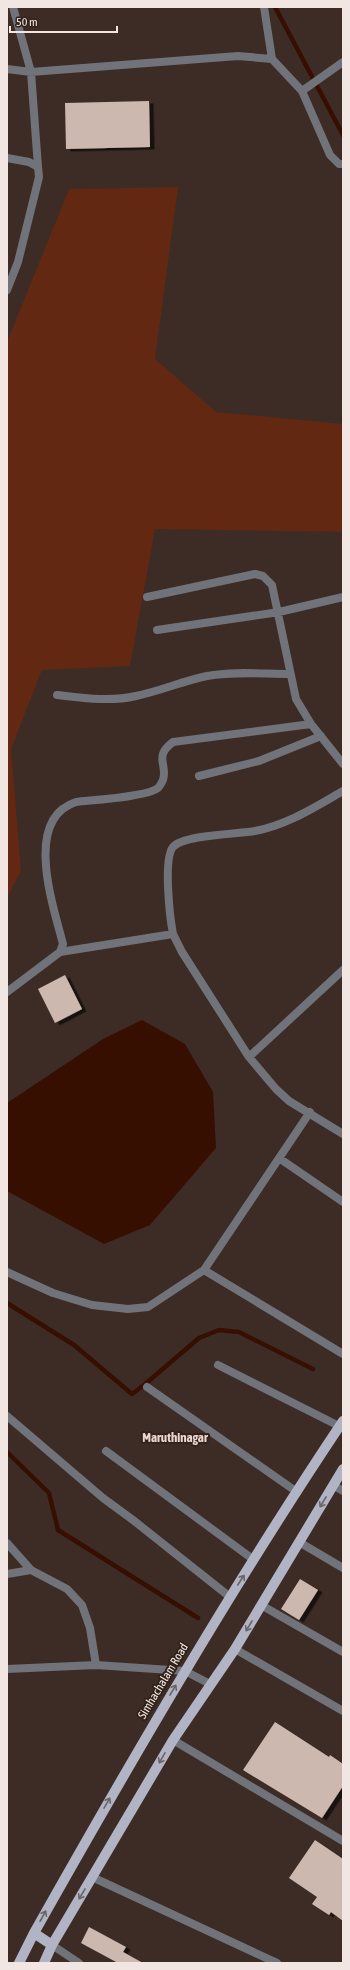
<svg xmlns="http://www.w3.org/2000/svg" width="350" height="1970" font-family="'Asap Condensed',sans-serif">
  <defs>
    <filter id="shadow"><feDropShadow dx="4.5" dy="2.5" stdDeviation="0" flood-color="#0009"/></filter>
  </defs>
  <rect width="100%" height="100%" fill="#3d2c26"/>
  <path fill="#622812" d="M178,187L155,359L216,412L343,424V532L155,529L130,666L42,670L11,749L21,870L7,899V342L69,189Z"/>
  <path fill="#370f01" d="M142,1020L185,1044L213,1092L216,1148L150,1225L104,1244L7,1191V1103L103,1039Z"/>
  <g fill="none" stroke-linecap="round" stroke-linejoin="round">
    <path stroke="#370f01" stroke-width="4.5" d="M275,7L343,135
      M7,1303L74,1345L132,1394L144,1385L199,1338L219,1330L239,1332L313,1369
      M7,1452L49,1493L58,1530L198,1618"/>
  </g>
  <path fill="#cdb8b0" filter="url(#shadow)" d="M149,101L150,147L66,149L65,103Z
    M65,975L82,1009L55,1023L38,989Z
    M300,1579L318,1590L299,1620L281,1609Z
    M275,1722L329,1757L330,1755L343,1764V1786L322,1818L243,1770Z
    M315,1840L343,1859V1921L331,1912L329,1915L312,1904L317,1897L289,1878Z
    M89,1927L126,1947L123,1952L143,1963H118L81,1943Z"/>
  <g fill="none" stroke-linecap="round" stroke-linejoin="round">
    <path stroke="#71737a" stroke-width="8" d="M13,7L31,72L38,167
      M264,7L272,59
      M7,69L31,72L238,56L272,59L302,91L330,155L339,164H343
      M302,91L343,62
      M147,597L255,574L263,576L272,585L296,699L311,724L343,764
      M157,630L279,612L343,597
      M57,695C83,698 110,702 136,696C160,691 183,681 207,676C234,671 263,674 290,674
      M199,776L259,761L321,736
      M173,934C170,918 163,859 173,847C183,835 237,834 255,831C287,825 315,807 343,791
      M60,952L63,944C53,905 23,819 76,802C92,800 147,797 158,788C159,787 162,782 163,780C168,764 153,757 173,742L311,724
      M7,992L60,952L173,934L182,952L249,1057L276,1089L289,1101L343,1134
      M249,1057L343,970
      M279,1158L343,1202
      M204,1270L343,1354
      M7,1272L53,1293L92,1305L128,1309L148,1307L204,1270L310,1112
      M218,1365L339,1426
      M147,1387L297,1492
      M7,1416L103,1498L133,1520L230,1597
      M106,1451L254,1560
      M333,1485L343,1491
      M299,1542L343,1568
      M7,1543L31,1570L67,1589L82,1605L90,1628L96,1665
      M7,1574L31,1570
      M261,1605L343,1652
      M235,1649L343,1711
      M7,1669L96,1665L185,1671L210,1684
      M173,1740L343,1841
      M92,1877L277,1963
      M52,1945L79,1963"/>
    <path stroke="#71737a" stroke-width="8" d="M7,158L29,162L38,167L39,177L18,262L7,290"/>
    <path stroke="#b1b4c4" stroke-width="10" d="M34,1933L52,1945
      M19,1963L34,1933C132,1759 232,1587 343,1421
      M44,1963L52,1945L173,1740L235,1649L343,1469"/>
  </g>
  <defs><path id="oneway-shaft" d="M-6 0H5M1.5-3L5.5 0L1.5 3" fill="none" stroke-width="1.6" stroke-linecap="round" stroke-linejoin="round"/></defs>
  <g stroke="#6b6468">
    <use href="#oneway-shaft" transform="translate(323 1502) rotate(121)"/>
    <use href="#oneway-shaft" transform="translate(241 1580) rotate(-57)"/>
    <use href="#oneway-shaft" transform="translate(249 1626) rotate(121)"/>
    <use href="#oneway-shaft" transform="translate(173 1690) rotate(-59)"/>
    <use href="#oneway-shaft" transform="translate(162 1758) rotate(120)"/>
    <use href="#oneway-shaft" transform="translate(107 1803) rotate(-60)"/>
    <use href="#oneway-shaft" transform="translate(82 1894) rotate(121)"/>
    <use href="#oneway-shaft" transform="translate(43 1916) rotate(-61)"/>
  </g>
  <g text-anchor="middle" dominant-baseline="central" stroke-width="4" stroke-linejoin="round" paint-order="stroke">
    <g font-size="12" fill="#f2e6e2" stroke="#32221c">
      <text transform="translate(163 1681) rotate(-59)">Simhachalam Road</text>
    </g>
    <g font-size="13" font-weight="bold" fill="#ecd6ce" stroke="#32221c">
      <text x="175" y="1437">Maruthinagar</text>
    </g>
  </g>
  <rect width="350" height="1970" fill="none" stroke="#f2e6e2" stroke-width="16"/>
  <path d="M10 26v6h107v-6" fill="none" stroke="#f2e6e2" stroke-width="2"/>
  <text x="16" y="26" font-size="12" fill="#f2e6e2" stroke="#32221c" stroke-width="3" paint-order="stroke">50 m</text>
</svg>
